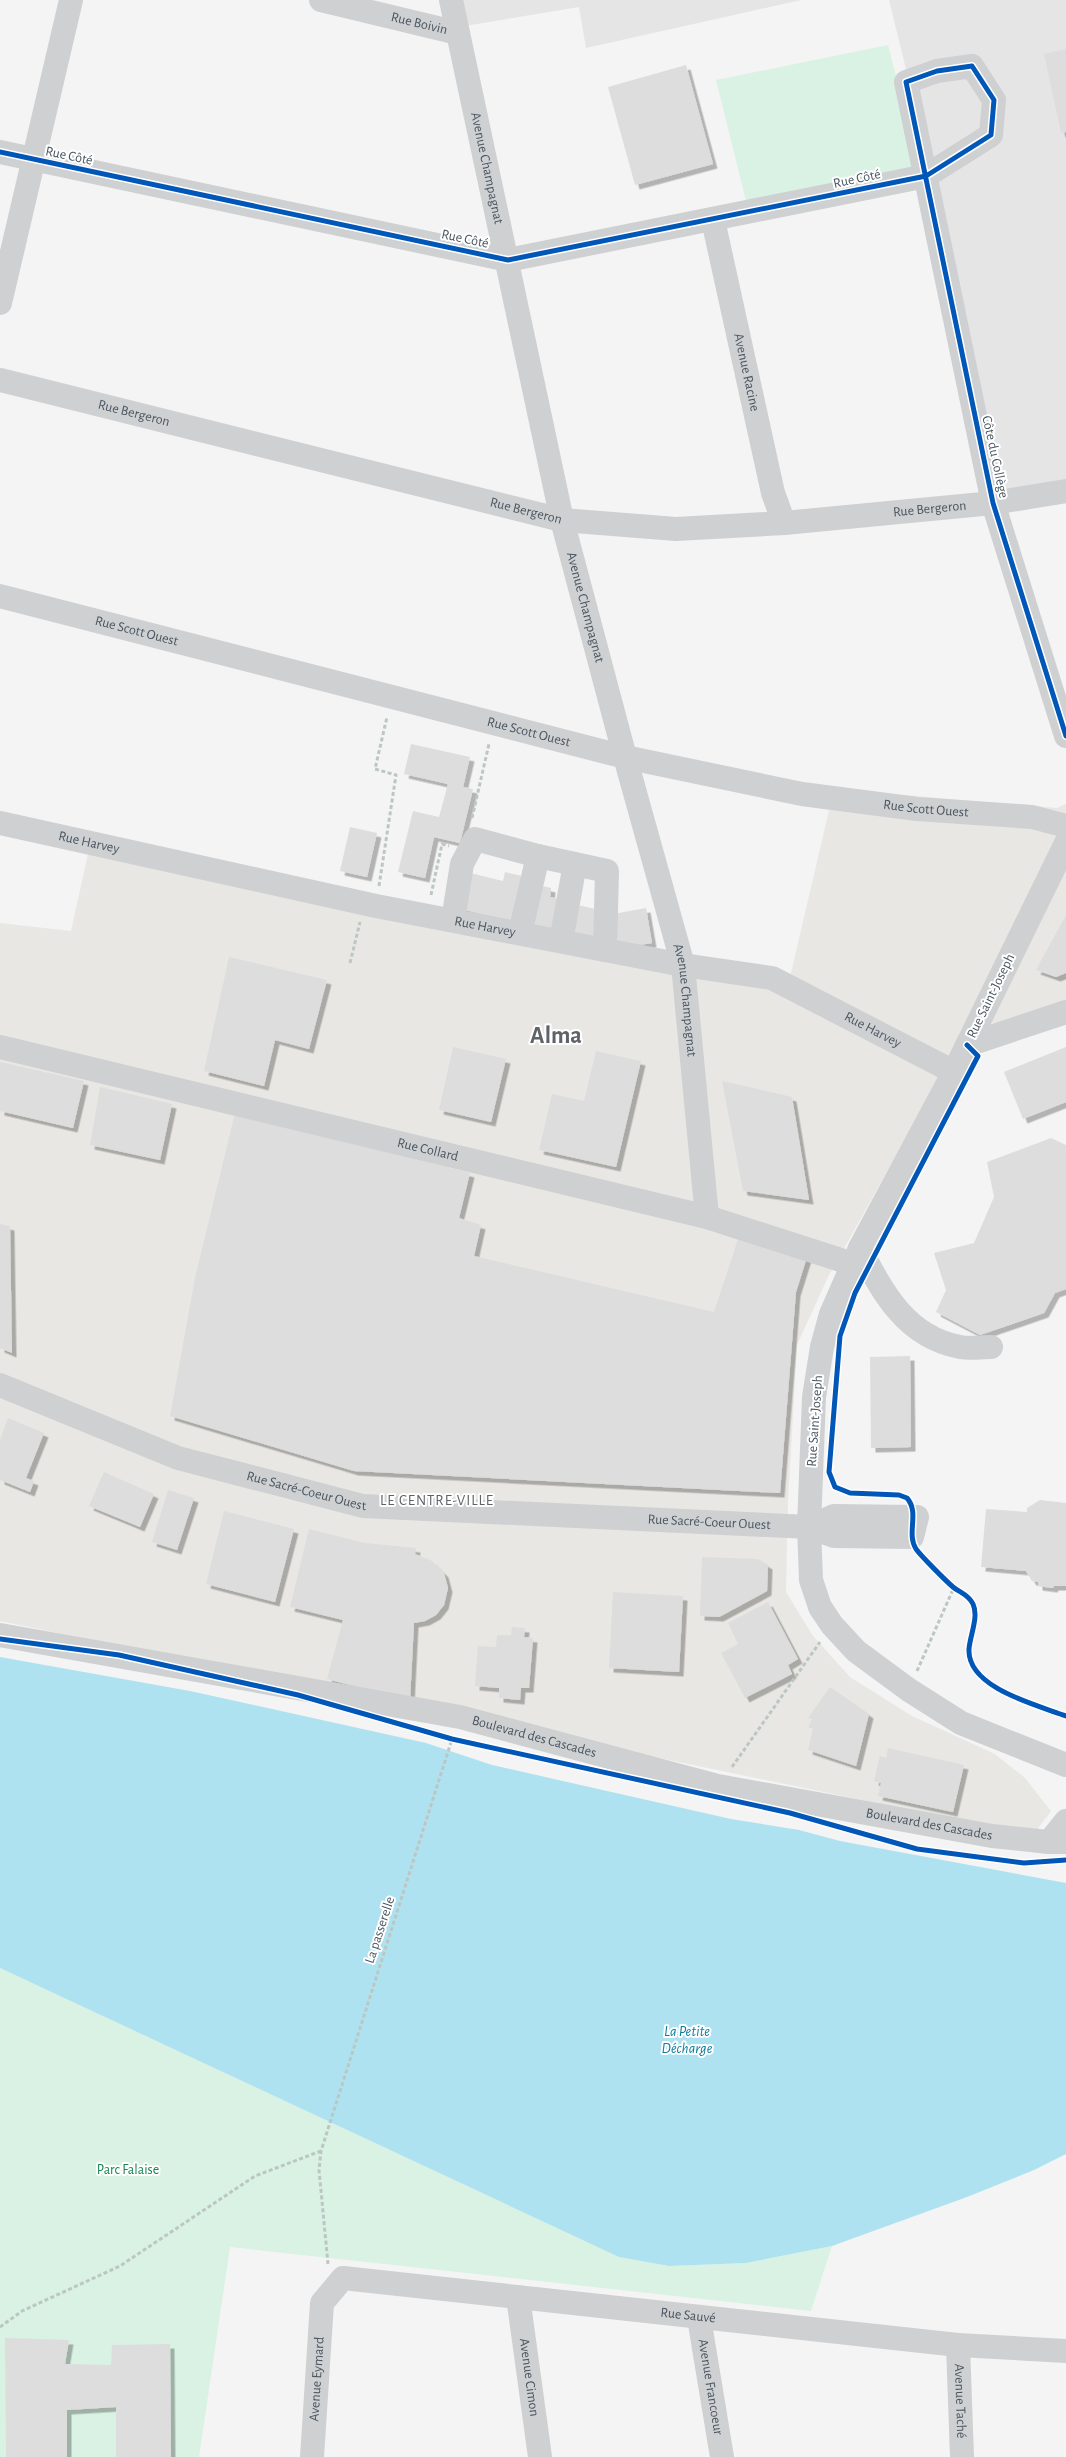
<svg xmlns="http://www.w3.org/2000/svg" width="1066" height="2457" font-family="'Alegreya Sans',sans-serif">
  <defs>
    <filter id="shadow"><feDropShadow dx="4.5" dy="4.5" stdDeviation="0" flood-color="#0004"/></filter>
  </defs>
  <rect width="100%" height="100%" fill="#f4f4f4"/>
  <path fill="#e8e7e3" d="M834,789L1057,808L1066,804V1001L965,1032L828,1277L797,1345L788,1501L786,1592L813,1636L850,1677L912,1716L995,1754L1025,1778L1051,1811L1036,1831H1011L0,1621V923L71,931L88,854L787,990Z"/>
  <path fill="#e6e5e6" d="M459,0H801L586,48L579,7L465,26Z
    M889,0H1066V484L997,495L936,191Z"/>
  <path fill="#d9f2e3" d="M888,45L920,171L747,205L716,80Z
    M0,1968L619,2257L669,2266L746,2263L832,2246L811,2311L230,2247L199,2457H0Z"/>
  <path fill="#aee2f0" d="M0,1657L190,1691L426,1743L492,1765L731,1819L799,1830L840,1841L1066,1883V2154L1034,2170L967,2197L832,2246L746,2263L669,2266L619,2257L0,1968Z"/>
  <path fill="#ddddde" filter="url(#shadow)" d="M1066,49V132L1061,133L1044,54Z
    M686,65L713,164L635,185L608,87Z
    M411,744L470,757L463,787L473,789L460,843L434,837L425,878L398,872L413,811L439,817L448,784L404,774Z
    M350,827L377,833L367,877L340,871Z
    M505,872L530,878L518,923L461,909L470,873L503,881Z
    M533,884L551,888L550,897L563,900L557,933L525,927Z
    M573,904L600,910L593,941L566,935Z
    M646,908L652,943L619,948L613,914Z
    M1066,915V973L1056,977L1036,970Z
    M229,957L327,980L309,1049L275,1040L264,1086L204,1071Z
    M453,1047L506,1059L491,1122L439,1110Z
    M1066,1047V1102L1023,1119L1004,1072Z
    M596,1051L641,1061L616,1167L539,1150L552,1094L584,1101Z
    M0,1062L84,1081L73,1128L0,1111Z
    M722,1081L792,1097L809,1200L743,1191Z
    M100,1087L172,1104L160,1160L90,1145Z
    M235,1113L470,1173L459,1218L481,1225L474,1256L714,1312L739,1236L807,1257L796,1292L780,1493L354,1471L170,1416L195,1278Z
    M1051,1138L1066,1145V1289L1055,1293L1044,1313L980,1335L936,1312L946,1290L934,1253L974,1243L994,1197L987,1162Z
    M0,1224L10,1226L12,1353L0,1348Z
    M910,1356L911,1447L871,1448L870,1357Z
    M8,1418L44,1433L26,1478L34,1481L30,1492L0,1480V1440Z
    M104,1472L154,1494L140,1527L89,1506Z
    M168,1490L194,1498L177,1550L152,1542Z
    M1040,1500L1066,1503V1586H1054L1053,1588L1038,1586V1582L1032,1581L1026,1571L981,1567L986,1509L1027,1512V1508Z
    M224,1511L294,1529L275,1602L206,1584Z
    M309,1529L365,1543L416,1548L415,1554L432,1561L444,1573L448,1588L444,1605L436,1615L425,1621L414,1623L410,1701L327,1679L343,1620L290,1607Z
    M702,1557L758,1559L768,1565L767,1591L719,1617L700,1616Z
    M613,1592L683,1596L679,1672L609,1668Z
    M768,1602L798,1659L788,1665L792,1674L745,1698L721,1653L738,1644L728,1623Z
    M512,1627L525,1628L524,1637L533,1638L529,1688H521L520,1700L499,1698V1688L475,1686L478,1646L496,1647L497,1635H511Z
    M830,1687L869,1714L856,1766L808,1750L813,1729L808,1727L812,1719L808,1718Z
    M888,1748L964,1765L953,1812L878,1796L881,1783L874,1781L880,1756L886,1758Z
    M5,2338L69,2340L65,2364L111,2365L112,2345L170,2344L171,2457H116V2407L67,2410V2457H6Z"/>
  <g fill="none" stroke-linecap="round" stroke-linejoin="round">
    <path stroke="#bcc7c4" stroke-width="3" stroke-dasharray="4 2.5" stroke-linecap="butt" d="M472,818L489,744
      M379,886L396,775L375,769L387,717
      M431,895L442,844L449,846
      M350,963L360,922
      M917,1671L955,1585
      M732,1767L820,1642
      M328,2264L319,2170L321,2151L453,1736
      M0,2327L22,2311L120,2266L255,2176L321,2151"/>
    <g stroke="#ced0d2" stroke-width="24">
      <path id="s1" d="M321,0L458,33"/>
      <path id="s2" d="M451,0L562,520L625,757L683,965L707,1217"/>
      <path d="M0,152L508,260L926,176L991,135L994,100L972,66L937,71L906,82L993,503L1066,736"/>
      <path id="s3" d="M713,220L773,493L784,523"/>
      <path d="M0,303L71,0"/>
      <path id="s4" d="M0,380L562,520L676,529L784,523L993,503L1066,491"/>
      <path id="s5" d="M0,596L625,757L802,794L917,809L1032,817L1066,826"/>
      <path id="s6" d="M0,823L376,906L683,965L772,978L954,1072"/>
      <path d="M1066,843L954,1072L860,1248L831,1314L822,1347L814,1397L809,1527L811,1580L820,1607L832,1625L856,1651L909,1690L961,1723L1066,1765"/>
      <path d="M538,856L607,871L605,950"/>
      <path d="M453,920L462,864L475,839L538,856L520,933"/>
      <path d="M561,941L575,864"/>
      <path d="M967,1045L1066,1012"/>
      <path id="s7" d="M0,1047L707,1217L853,1264"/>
      <path d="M860,1248C882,1292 906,1337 960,1347C970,1349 981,1347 991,1347"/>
      <path id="s8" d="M0,1385L178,1458L363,1506L809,1527L834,1536L912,1537L917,1517L834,1516L809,1527"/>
      <path id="s9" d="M0,1635L460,1717L718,1786L992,1836L1049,1842H1066"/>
      <path d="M1049,1842L1066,1821"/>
      <path id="s10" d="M518,2297L540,2457"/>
      <path id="s11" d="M699,2318L722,2457"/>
      <path id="s12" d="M958,2345L962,2457"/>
      <path id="s13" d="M312,2457L322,2303L343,2278L958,2345L1066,2351"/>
    </g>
    <g stroke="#fff" stroke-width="8">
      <path id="cycleway" d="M0,152L508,260L926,176L991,135L994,100L972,66L937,71L906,82L993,503L1066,736
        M967,1045L978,1056L855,1293L840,1336L829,1472L835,1487L850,1493L899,1495L907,1498C920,1513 906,1533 916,1549C921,1556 946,1581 953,1587C960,1593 968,1594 973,1604C979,1617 970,1635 969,1649C967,1688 1037,1705 1066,1716
        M0,1639L119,1655L298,1695L452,1739L790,1813L917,1849L1024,1863L1066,1860"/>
    </g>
    <use href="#cycleway" stroke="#0057b8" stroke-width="5"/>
  </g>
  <g text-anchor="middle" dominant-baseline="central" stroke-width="4" stroke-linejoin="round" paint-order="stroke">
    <g font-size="14" fill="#4a5661" stroke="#fff">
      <text stroke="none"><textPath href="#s1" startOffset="101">Rue Boivin</textPath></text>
      <text transform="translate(69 156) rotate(12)">Rue Côté</text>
      <text stroke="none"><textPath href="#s2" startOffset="172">Avenue Champagnat</textPath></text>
      <text transform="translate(857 179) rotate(-12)">Rue Côté</text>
      <text transform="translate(465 239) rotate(12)">Rue Côté</text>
      <text stroke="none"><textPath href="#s3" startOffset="156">Avenue Racine</textPath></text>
      <text stroke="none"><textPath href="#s4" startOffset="138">Rue Bergeron</textPath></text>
      <text transform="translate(995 457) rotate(78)">Côte du Collège</text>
      <text stroke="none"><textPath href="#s4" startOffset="948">Rue Bergeron</textPath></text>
      <text stroke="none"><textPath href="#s4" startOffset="542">Rue Bergeron</textPath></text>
      <text stroke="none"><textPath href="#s2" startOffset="622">Avenue Champagnat</textPath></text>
      <text stroke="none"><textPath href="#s5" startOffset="141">Rue Scott Ouest</textPath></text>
      <text stroke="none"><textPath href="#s5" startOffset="546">Rue Scott Ouest</textPath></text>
      <text stroke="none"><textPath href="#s5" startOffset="951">Rue Scott Ouest</textPath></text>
      <text stroke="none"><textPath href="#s6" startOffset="91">Rue Harvey</textPath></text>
      <text stroke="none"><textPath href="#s6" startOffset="496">Rue Harvey</textPath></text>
      <text transform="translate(991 996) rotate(-64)">Rue Saint-Joseph</text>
      <text stroke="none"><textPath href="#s2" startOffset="1028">Avenue Champagnat</textPath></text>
      <text stroke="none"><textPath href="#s6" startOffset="901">Rue Harvey</textPath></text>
      <text stroke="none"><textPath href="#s7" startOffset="440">Rue Collard</textPath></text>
      <text transform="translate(815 1421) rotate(-86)">Rue Saint-Joseph</text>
      <text stroke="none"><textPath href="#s8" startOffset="325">Rue Sacré-Coeur Ouest</textPath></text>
      <text stroke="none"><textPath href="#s8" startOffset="730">Rue Sacré-Coeur Ouest</textPath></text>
      <text stroke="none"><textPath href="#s9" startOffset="544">Boulevard des Cascades</textPath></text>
      <text stroke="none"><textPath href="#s9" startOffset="949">Boulevard des Cascades</textPath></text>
      <text transform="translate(380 1930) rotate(-72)">La passerelle</text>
      <text stroke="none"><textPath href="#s13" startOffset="534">Rue Sauvé</textPath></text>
      <text stroke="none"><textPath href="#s10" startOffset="81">Avenue Cimon</textPath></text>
      <text stroke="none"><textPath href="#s13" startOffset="78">Avenue Eymard</textPath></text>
      <text stroke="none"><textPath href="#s11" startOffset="70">Avenue Francoeur</textPath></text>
      <text stroke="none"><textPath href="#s12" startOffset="56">Avenue Taché</textPath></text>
    </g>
    <g font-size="14" fill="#17864f" stroke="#fff">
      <text x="128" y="2170">Parc Falaise</text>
    </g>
    <g font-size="15" letter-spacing="1" fill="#5f6368" stroke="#fff">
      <text x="437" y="1500">LE CENTRE-VILLE</text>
    </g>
    <g font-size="15" font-style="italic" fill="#0c7c9b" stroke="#fff">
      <text x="687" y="2031">La Petite<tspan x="687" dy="17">Décharge</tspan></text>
    </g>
    <g font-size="24" font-weight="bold" fill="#5f6368" stroke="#fff">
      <text x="556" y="1036">Alma</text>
    </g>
  </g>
</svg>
